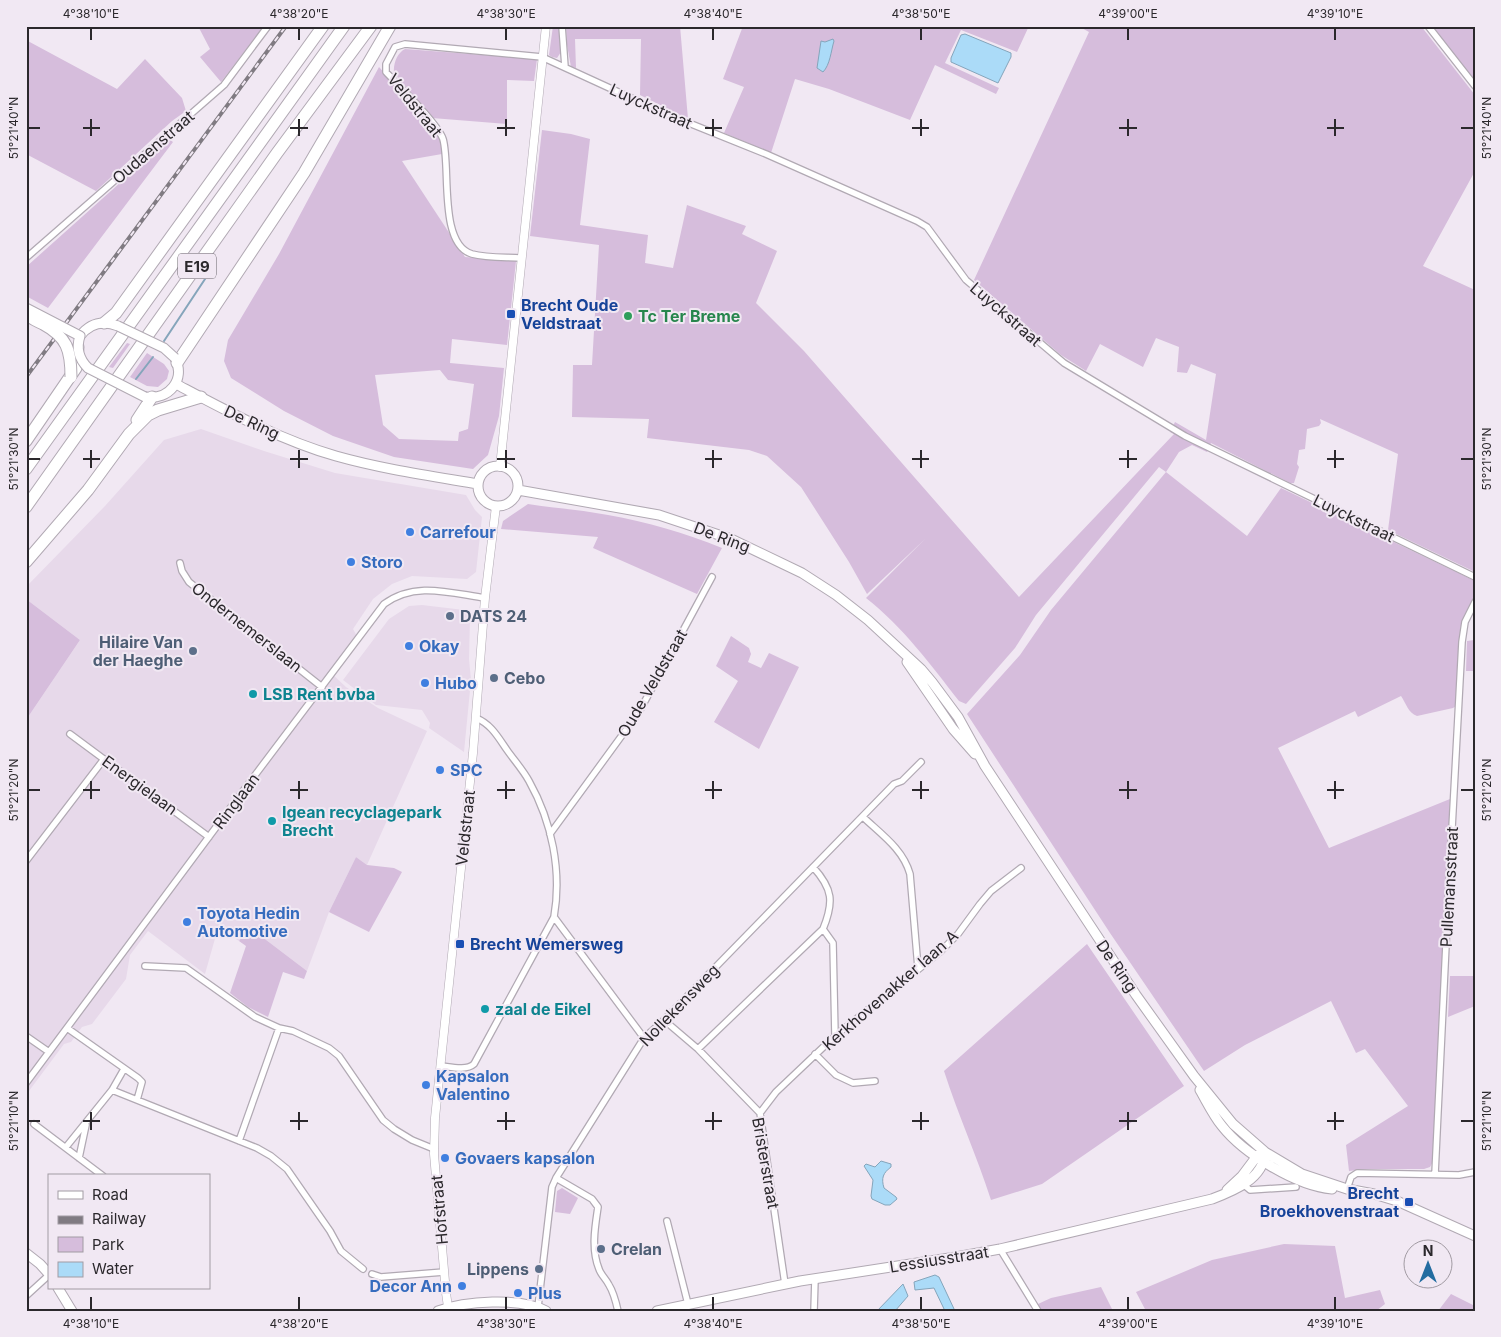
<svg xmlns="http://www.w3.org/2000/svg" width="1501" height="1337" font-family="Inter,sans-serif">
  <rect width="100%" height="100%" fill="#f1e8f3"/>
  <path fill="#e7d9ea" d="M201,429L264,451L335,473L466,495L475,510L482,517L476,572L467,579L412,576L392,584L373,599L353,629L358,638L331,673L346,687L378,708L427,731L367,865L356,857L329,912L307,971L249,927L239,941L218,928L205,974L148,931L130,955L126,979L92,1024L82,1027L71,1042L64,1044L26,1095V720L80,640L26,599V587L105,506L164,440Z
    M422,605L464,610L470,618L469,659L471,680L464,752L429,728L430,723L422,710L376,705L343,680L389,619L409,606Z"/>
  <path fill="#d6bddc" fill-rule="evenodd" d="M198,26H264L221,82L200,57L210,49Z
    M553,26H559L561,52L557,58L552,57L549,55Z
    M566,26H680L688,119L640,95L641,39H575L576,68L571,67L567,45Z
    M743,26H1029L1017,52L961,30L945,63L999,88L996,94L935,65L910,120L829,89L795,79L771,153L724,133L744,87L723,79Z
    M1078,26H1421L1475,95V171L1423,266L1475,290V572L1388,530L1398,454L1320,419L1321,423L1319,426L1307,429L1305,449L1299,450L1297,464L1299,467L1294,483H1290L1211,443L1207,452L1192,445L1179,452L1166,472L1247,536L1281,488L1475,581V597L1465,614L1461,625L1456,706L1453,708L1417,716C1408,713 1406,703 1401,696L1358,717L1355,711L1278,748L1329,848L1450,799L1434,1160L1430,1167L1424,1169H1367L1349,1171L1346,1145L1408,1106L1365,1049L1356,1053L1331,1001L1245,1045L1204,1071L1110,933L967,714L1020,655L1051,610L1166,472L1159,467L1036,615L1015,648L966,704L959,701C931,665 903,627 866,598L925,539L867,594L849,562L801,487L767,456L749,450L647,438L649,419L572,417L573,365H592L599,245L530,236L542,130L571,134L590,139L580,225L648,235L645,263L673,268L687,205L746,226L742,234L777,251L756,303L804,351L1019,597L1174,434L1170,432L1175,422L1206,440L1216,374L1191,364L1187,373L1177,372L1179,347L1156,338L1143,367L1100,344L1086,371L1061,355L974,280L1089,32Z
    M1432,26H1475V82L1472,78Z
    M26,40L117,89L145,59L182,98L186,111L172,121L96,191L26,154Z
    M405,49L537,59L534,81L507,80V124L432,118L394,73C393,64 397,53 405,49Z
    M379,67L437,132L442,144V154L402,161L465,257L516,261L507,345L452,339L450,363L504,368L499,416L488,455L473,469L394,457L333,436L284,411L231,378L224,361L228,340L279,254ZM440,370L448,380L474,384L468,429L459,432L458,441L399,439L383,425L375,375Z
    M169,139L173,142L48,308L26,296V267Z
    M127,343L130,344L113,368L109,367Z
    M147,353L164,364L169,371L167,379L158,387L147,386L130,377Z
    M528,504C554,508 582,510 608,515C647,522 685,533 722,548L697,594L593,548L598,537L501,529L503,521Z
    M26,599L80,640L26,720Z
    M731,636L749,648L751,654L748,662L761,668L769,653L799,667L759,749L714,722L738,681L716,666Z
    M1474,640L1475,671H1466L1467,641Z
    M356,857L367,865L394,868L402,872L369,932L329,912Z
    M249,927L307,971L304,979L283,972L268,1017L248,1007L230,993L246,946L239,941Z
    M1087,944L1184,1086L1042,1184L991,1200C977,1156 958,1115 944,1071Z
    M1450,976H1475V1006L1448,1017Z
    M562,1188L578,1198L570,1214L555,1212L557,1191Z
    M1284,1244L1335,1246L1345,1298L1380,1290L1385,1304L1376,1311H1146L1136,1292L1212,1260Z
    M1101,1287L1113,1311H1041L1038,1304L1051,1298Z
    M1451,1294L1475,1306V1311H1438Z"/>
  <path fill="#abdbf8" stroke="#85a5bb" d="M965,34L1011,53V57L998,83L951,62V58L961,35Z
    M833,39L834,41C831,51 830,65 823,72L817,68L821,41L825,42Z
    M881,1161L891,1164V1167C883,1173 881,1178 884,1188L896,1197L897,1199L890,1205H885L872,1199L871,1196L873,1180L864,1166L866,1164L875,1167Z
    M935,1275L939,1277L955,1311H945L934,1288L915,1290L914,1282Z
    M903,1284L908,1296L895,1311H877Z"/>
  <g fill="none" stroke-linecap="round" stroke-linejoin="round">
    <path stroke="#85a5bb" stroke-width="2" d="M164,341L209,273L214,271
      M136,379L153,357"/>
    <g stroke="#b1a9b3" stroke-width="8">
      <path id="minor" d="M562,26L565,67
        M1428,26L1475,86
        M26,258L224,85L268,26
        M521,258C506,257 487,258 472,254C438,244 451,166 443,139C438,124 399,86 386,72V64L395,47L405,44L542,57L664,113L766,154L917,221L927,227L966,280L1064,363L1185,436L1475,577
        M180,563L182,571L189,582L322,687
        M70,734L209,837
        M863,817C881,834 903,849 910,874L918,968
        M550,834L639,712L712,577
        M26,861L104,759
        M813,867C833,889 834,902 823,929L833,943L835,1036
        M554,917L644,1038
        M145,966L186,968L255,1017L279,1028L293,1031L329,1048L339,1056L383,1120L394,1129L412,1140L434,1149
        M664,1020L698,1049L760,1113L785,1284
        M67,1028L138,1078L142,1082L137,1100
        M26,1036L49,1052
        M698,1049L823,929
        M815,1054L836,1075L853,1083L875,1081
        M441,1066C451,1067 466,1071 474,1064L554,917C562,871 552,822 529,781C523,770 514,760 507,750C498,737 491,724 476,718
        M26,1083L237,799L384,604C415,581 450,593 485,598
        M112,1090L257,1148L271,1156L287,1169L330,1231L341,1251L363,1269
        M760,1113L776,1092L835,1036L940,952L958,934L980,904L991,891L1021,868
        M34,1124L103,1176
        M239,1141L279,1028
        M66,1147L112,1090L124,1069
        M79,1158L86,1125
        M1435,1174L1448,903L1462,642L1465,622L1475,602
        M556,1178L592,1199L598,1207C595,1227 591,1249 599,1269C601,1275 606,1279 609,1285C614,1293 616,1302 618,1311
        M1244,1185L1250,1190L1296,1187
        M1347,1189L1351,1177L1357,1173L1459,1175L1475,1172
        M667,1221L688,1304
        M1000,1249L1038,1311
        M372,1274L381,1277L444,1272
        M26,1296L49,1275
        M538,1307L552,1187L556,1178L644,1038L664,1020L894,784L902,781L921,762
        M814,1311L815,1279"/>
    </g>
    <g stroke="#b1a9b3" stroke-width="9">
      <path id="tertiary" d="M500,467L546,26
        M448,1307L446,1293L434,1154L435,1118L473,753L485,598L496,506"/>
    </g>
    <g stroke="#b1a9b3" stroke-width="11">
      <path id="secondary" d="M80,336C90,323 103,320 118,326
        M176,384C227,411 280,440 336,456C382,469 431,476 478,484
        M146,397C169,400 186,380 175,358
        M478 486a20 20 0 1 1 40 0a20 20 0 1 1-40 0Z
        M518,490L659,515L731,539L802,573L836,595L868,620L921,669L932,682L958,717L985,766L1136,995L1194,1076L1233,1124L1265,1152L1302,1174L1347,1189L1374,1194L1397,1201L1475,1236
        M907,662L953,729L975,754
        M1200,1090C1207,1102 1213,1115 1222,1126C1244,1154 1297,1186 1332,1189
        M1227,1190L1242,1176L1257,1156L1260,1154
        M26,1253L40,1264L49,1274
        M58,1288L72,1311
        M438,1311C465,1301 520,1297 546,1311
        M657,1311L800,1281L956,1257L1000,1249L1212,1199C1233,1191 1264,1179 1265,1152"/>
    </g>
    <g stroke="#b1a9b3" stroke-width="13">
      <path id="motorway" d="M104,323L116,313L323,26
        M177,363L304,173L390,26
        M137,420L152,397
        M26,441L76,368L78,347
        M26,469L344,26
        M26,507L277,153L371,26
        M26,562L88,490L129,434L148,415L158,410L201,397"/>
    </g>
    <use href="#minor" stroke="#fff" stroke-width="5.5"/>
    <use href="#tertiary" stroke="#fff" stroke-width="8"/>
    <use href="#secondary" stroke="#fff" stroke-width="9"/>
    <use href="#motorway" stroke="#fff" stroke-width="11"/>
    <g stroke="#807b82" stroke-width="4">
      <path id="rail" d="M26,377L286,26"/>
    </g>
    <use href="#rail" stroke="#f1e8f3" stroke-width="2" stroke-dasharray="5.5" stroke-linecap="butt"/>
    <g stroke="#b1a9b3" stroke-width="11" stroke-linecap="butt">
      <path id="secondary-bridge" d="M26,308L80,336C76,348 79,359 88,368L145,397
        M118,326L164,348L175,358"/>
    </g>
    <g stroke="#b1a9b3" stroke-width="13" stroke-linecap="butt">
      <path id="motorway-bridge" d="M26,313C30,319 37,321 43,324C67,337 71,350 71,377"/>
    </g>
    <use href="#secondary-bridge" stroke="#fff" stroke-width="9"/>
    <use href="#motorway-bridge" stroke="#fff" stroke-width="11"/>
  </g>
  <path fill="none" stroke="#2b282c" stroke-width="2" d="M91,28V40M299,28V40M506,28V40M713,28V40M921,28V40M1128,28V40M1335,28V40M91,119V136M299,119V136M506,119V136M713,119V136M921,119V136M1128,119V136M1335,119V136M28,128H40M83,128H100M290,128H308M497,128H515M705,128H722M912,128H929M1119,128H1137M1327,128H1344M1461,128H1474M91,450V468M299,450V468M506,450V468M713,450V468M921,450V468M1128,450V468M1335,450V468M28,459H40M83,459H100M290,459H308M497,459H515M705,459H722M912,459H929M1119,459H1137M1327,459H1344M1461,459H1474M91,781V799M299,781V799M506,781V799M713,781V799M921,781V799M1128,781V799M1335,781V799M28,790H40M83,790H100M290,790H308M497,790H515M705,790H722M912,790H929M1119,790H1137M1327,790H1344M1461,790H1474M91,1112V1130M299,1112V1130M506,1112V1130M713,1112V1130M921,1112V1130M1128,1112V1130M1335,1112V1130M28,1121H40M83,1121H100M290,1121H308M497,1121H515M705,1121H722M912,1121H929M1119,1121H1137M1327,1121H1344M1461,1121H1474M91,1297V1310M299,1297V1310M506,1297V1310M713,1297V1310M921,1297V1310M1128,1297V1310M1335,1297V1310"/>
  <g fill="#1a4fb4" stroke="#f1e8f3" stroke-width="2">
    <rect x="506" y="309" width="10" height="10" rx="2.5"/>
    <rect x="455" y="939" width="10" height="10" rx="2.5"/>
    <rect x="1404" y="1197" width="10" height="10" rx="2.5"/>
  </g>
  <circle fill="#2e9e5b" stroke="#f1e8f3" stroke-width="2" cx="628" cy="316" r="5"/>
  <g fill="#3f7fe0" stroke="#f1e8f3" stroke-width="2">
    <circle cx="410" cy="532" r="5"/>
    <circle cx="351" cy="562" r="5"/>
    <circle cx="409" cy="646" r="5"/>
    <circle cx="425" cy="683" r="5"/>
    <circle cx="440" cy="770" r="5"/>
    <circle cx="187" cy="922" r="5"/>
    <circle cx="426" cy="1085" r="5"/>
    <circle cx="445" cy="1158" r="5"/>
    <circle cx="462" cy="1286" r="5"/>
    <circle cx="518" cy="1293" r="5"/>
  </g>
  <g fill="#5c6f8a" stroke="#f1e8f3" stroke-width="2">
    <circle cx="450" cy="616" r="5"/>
    <circle cx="193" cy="651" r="5"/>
    <circle cx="494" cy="678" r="5"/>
    <circle cx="601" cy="1249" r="5"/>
    <circle cx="539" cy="1269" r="5"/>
  </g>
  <g fill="#0f9aa8" stroke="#f1e8f3" stroke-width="2">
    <circle cx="253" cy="694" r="5"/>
    <circle cx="272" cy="821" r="5"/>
    <circle cx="485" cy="1009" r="5"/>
  </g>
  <g text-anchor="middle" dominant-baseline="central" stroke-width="4" stroke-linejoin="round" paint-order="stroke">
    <rect fill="#f1e8f3" stroke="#666268" stroke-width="1" x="178" y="253.5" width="38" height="25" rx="4"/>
    <g font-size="15" font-weight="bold" fill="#2b282c">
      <text x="197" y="266">E19</text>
    </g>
    <g font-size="16" fill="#2b282c" stroke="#f1e8f3">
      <text transform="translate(415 105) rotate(51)">Veldstraat</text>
      <text transform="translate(651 106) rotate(24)">Luyckstraat</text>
      <text transform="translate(153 147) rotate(-41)">Oudaenstraat</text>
      <text transform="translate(1006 314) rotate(41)">Luyckstraat</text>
      <text transform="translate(252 422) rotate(25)">De Ring</text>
      <text transform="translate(1354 518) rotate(26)">Luyckstraat</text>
      <text transform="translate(722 537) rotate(21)">De Ring</text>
      <text transform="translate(247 627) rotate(38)">Ondernemerslaan</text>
      <text transform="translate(652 683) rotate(-60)">Oude Veldstraat</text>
      <text transform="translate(140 785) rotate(36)">Energielaan</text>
      <text transform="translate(236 801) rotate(-53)">Ringlaan</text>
      <text transform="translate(465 828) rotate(-84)">Veldstraat</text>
      <text transform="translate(1449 887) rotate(-87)">Pullemansstraat</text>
      <text transform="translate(1117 966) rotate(56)">De Ring</text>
      <text transform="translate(890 990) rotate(-41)">Kerkhovenakker laan A</text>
      <text transform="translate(679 1005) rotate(-46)">Nollekensweg</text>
      <text transform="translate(766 1163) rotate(80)">Bristerstraat</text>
      <text transform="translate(439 1210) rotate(-95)">Hofstraat</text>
      <text transform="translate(939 1259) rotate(-9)">Lessiusstraat</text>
    </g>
    <g font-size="16" font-weight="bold" fill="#164399" stroke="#f1e8f3" text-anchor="start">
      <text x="521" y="305">Brecht Oude<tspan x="521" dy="18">Veldstraat</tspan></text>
      <text x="470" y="944">Brecht Wemersweg</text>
      <text x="1399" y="1193" text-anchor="end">Brecht<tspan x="1399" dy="18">Broekhovenstraat</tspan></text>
    </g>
    <g font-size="16" font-weight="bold" fill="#27864d" stroke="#f1e8f3" text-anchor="start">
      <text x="638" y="316">Tc Ter Breme</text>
    </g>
    <g font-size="16" font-weight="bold" fill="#366cbe" stroke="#f1e8f3" text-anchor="start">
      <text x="420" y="532">Carrefour</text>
      <text x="361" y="562">Storo</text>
      <text x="419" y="646">Okay</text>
      <text x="435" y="683">Hubo</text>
      <text x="450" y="770">SPC</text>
      <text x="197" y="913">Toyota Hedin<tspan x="197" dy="18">Automotive</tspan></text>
      <text x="436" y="1076">Kapsalon<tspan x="436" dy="18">Valentino</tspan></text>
      <text x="455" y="1158">Govaers kapsalon</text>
      <text x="452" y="1286" text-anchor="end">Decor Ann</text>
      <text x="528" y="1293">Plus</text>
    </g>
    <g font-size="16" font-weight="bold" fill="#4e5e75" stroke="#f1e8f3" text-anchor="start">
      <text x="460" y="616">DATS 24</text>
      <text x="183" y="642" text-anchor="end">Hilaire Van<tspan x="183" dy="18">der Haeghe</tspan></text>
      <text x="504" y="678">Cebo</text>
      <text x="611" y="1249">Crelan</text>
      <text x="529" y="1269" text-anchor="end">Lippens</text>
    </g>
    <g font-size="16" font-weight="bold" fill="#0d838f" stroke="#f1e8f3" text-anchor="start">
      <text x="263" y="694">LSB Rent bvba</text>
      <text x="282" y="812">Igean recyclagepark<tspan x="282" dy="18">Brecht</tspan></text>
      <text x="495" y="1009">zaal de Eikel</text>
    </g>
  </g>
  <rect width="1501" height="1337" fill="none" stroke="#f1e8f3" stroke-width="55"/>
  <rect x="48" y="1174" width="162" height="115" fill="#f1e8f3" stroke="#a29ba3"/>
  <rect x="58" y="1191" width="25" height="8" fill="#ffffff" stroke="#a29ba3"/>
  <text x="92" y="1200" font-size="15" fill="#2b282c">Road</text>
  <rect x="58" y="1216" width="25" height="8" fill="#807b82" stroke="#a29ba3"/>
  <text x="92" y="1224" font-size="15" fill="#2b282c">Railway</text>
  <rect x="58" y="1237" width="25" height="15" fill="#d6bddc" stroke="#a29ba3"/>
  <text x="92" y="1250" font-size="15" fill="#2b282c">Park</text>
  <rect x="58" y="1262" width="25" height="15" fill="#abdbf8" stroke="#a29ba3"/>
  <text x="92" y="1274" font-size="15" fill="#2b282c">Water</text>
  <g transform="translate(1428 1264)"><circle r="24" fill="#f1e8f3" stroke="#a29ba3"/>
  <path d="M0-4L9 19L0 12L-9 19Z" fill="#236ca0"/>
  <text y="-8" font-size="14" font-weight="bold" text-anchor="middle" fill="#2b282c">N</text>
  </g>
  <rect x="28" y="28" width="1446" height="1282" fill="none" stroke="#2b282c" stroke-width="2"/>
  <g font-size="12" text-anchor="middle" fill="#2b282c">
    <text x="91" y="18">4°38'10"E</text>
    <text x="299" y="18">4°38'20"E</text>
    <text x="506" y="18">4°38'30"E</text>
    <text x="713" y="18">4°38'40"E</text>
    <text x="921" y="18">4°38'50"E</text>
    <text x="1128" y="18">4°39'00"E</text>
    <text x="1335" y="18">4°39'10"E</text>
    <text transform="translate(14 128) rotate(-90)" y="4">51°21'40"N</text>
    <text transform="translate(1487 128) rotate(-90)" y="4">51°21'40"N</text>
    <text transform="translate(14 459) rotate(-90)" y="4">51°21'30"N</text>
    <text transform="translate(1487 459) rotate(-90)" y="4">51°21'30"N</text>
    <text transform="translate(14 790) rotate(-90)" y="4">51°21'20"N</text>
    <text transform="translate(1487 790) rotate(-90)" y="4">51°21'20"N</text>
    <text transform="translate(14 1121) rotate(-90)" y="4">51°21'10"N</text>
    <text transform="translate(1487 1121) rotate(-90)" y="4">51°21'10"N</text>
    <text x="91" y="1328">4°38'10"E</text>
    <text x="299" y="1328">4°38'20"E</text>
    <text x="506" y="1328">4°38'30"E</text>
    <text x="713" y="1328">4°38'40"E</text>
    <text x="921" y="1328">4°38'50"E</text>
    <text x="1128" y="1328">4°39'00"E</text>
    <text x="1335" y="1328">4°39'10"E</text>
  </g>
</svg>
